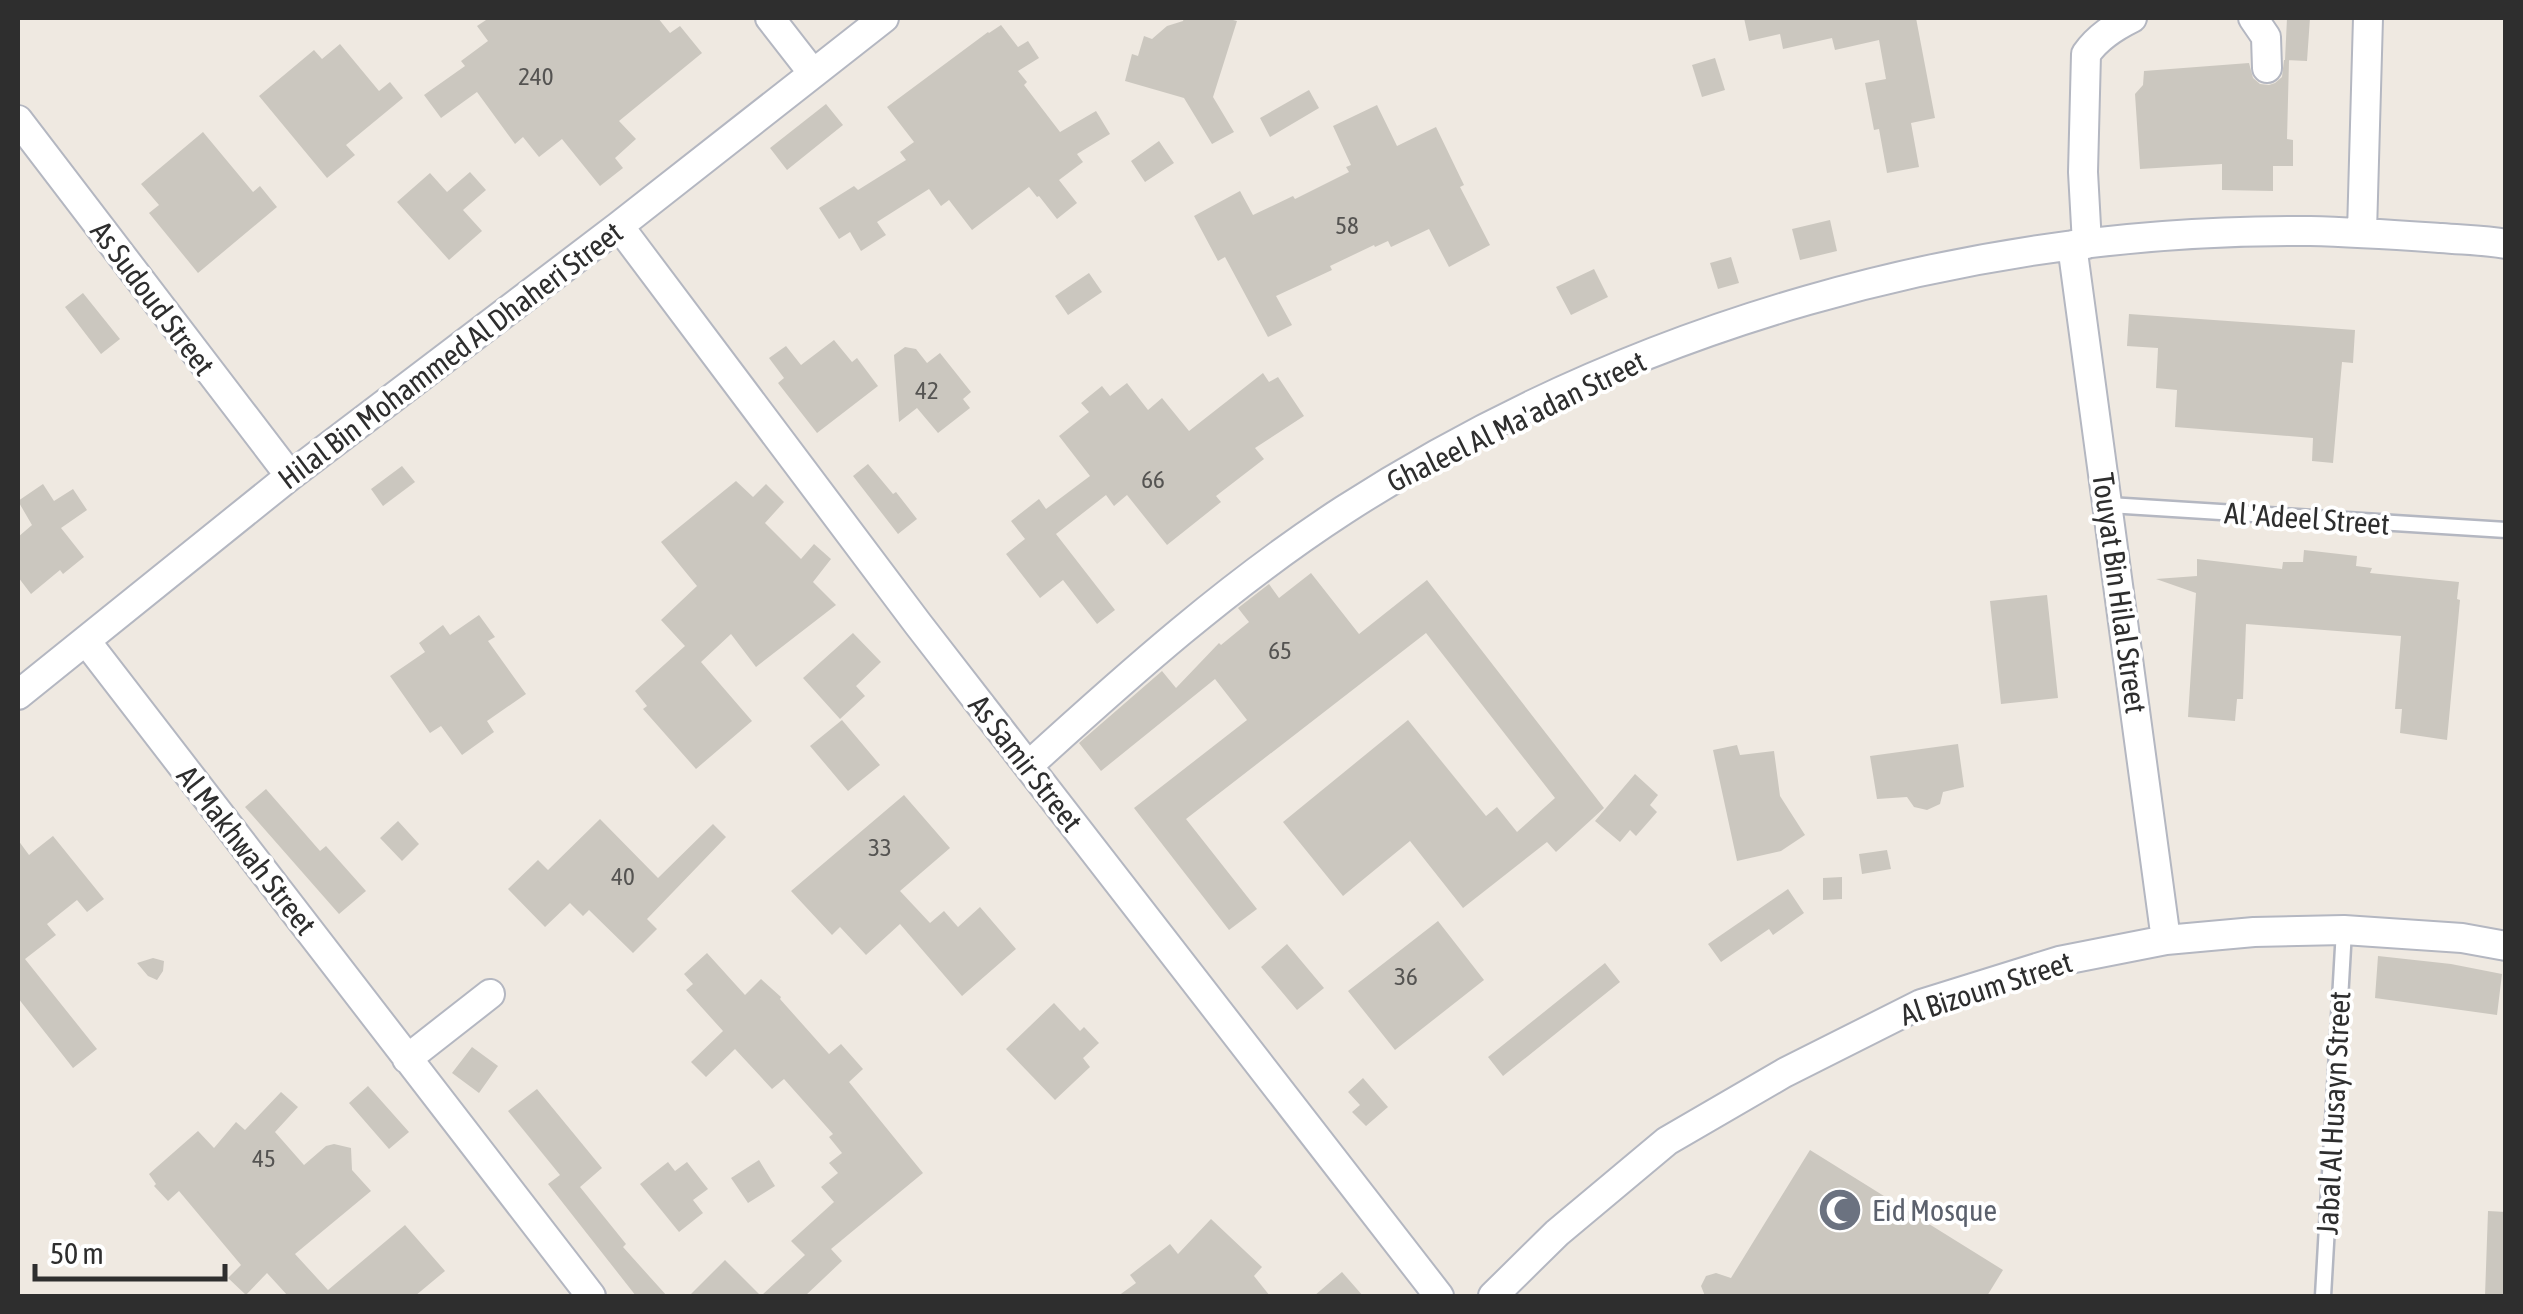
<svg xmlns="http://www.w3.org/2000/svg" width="2523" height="1314" font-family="'Asap Condensed',sans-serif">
  <rect width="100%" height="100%" fill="#efe9e1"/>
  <path fill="#cbc7bf" d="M489,18H658L670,33L680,26L702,53L619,121L636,139L615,158L623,168L600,186L562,139L539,157L523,137L515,144L477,92L441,118L424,95L465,66L461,61L488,41L477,26Z
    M1184,18H1225L1237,21L1213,97L1234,132L1212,144L1184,98L1125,81L1132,54L1138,56L1144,36L1152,39L1167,26L1183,21Z
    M1744,18H1916L1935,118L1911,123L1919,167L1887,173L1879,129L1874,130L1865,83L1886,79L1879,40L1835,50L1832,38L1783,49L1780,34L1749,41Z
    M2287,18H2310L2307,61L2285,60Z
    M1001,25L1018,47L1028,41L1039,58L1018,71L1027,82L1024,85L1060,132L1096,111L1110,134L1077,154L1083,162L1059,180L1077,203L1057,219L1039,196L1037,197L1029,187L972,230L949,200L941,206L929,189L877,222L886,235L861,251L850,232L839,239L819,208L854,186L858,190L906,160L900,152L914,142L887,107L988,32L989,33Z
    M340,44L379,91L390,82L403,98L346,145L355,155L327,178L259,96L314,50L322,59Z
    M1715,58L1725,90L1702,97L1692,65Z
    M2284,60H2289L2287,139L2293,140V166H2273V191L2222,190V164L2140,169L2135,94L2143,85L2144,71L2249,63L2253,78L2260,84L2269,85L2275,83L2282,77Z
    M1309,90L1319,108L1270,137L1260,118Z
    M826,104L843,125L787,170L770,148Z
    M1377,105L1397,146L1436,127L1464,185L1460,187L1490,245L1449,267L1429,229L1391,247L1388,241L1375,247L1374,245L1330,266L1332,270L1276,296L1292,325L1268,337L1225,257L1218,261L1194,216L1240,191L1253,215L1293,196L1295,199L1349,172L1346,167L1351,165L1333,126Z
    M203,132L253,192L260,186L277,207L198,273L149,213L159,205L141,184Z
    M1159,141L1174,163L1145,182L1131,161Z
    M470,172L486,190L463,210L482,231L449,260L397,202L430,173L447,192Z
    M1830,220L1837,251L1800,260L1792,229Z
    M1731,257L1739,283L1718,289L1710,263Z
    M1594,269L1608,297L1571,315L1556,287Z
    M1089,273L1102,292L1068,315L1055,296Z
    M83,293L120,339L101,354L65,307Z
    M2129,314L2355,330L2353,363L2342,362L2333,463L2312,461L2313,438L2175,427L2177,390L2156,388L2158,348L2127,346Z
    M834,340L852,362L857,358L878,386L817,433L778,383L784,378L769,358L786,346L801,365Z
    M905,347L916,349L927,363L940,353L971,392L963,399L970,408L938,433L917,408L899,422L894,355Z
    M1263,373L1269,382L1278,377L1304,416L1255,448L1264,459L1216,496L1221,502L1167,545L1127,495L1114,506L1106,495L1056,534L1115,610L1097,624L1063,580L1040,598L1006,554L1025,539L1011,521L1039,499L1046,509L1090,476L1059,436L1089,412L1081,403L1102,386L1110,396L1127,383L1148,410L1162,398L1189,431Z
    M868,464L893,494L896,492L917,519L898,534L853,476Z
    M402,466L415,482L383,506L371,489Z
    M736,481L753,497L766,484L784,502L765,523L801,559L814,544L831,559L813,582L836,605L756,667L731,634L701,662L752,721L696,769L643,709L647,706L635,691L685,646L661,620L697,586L661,542Z
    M43,484L54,501L73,489L87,510L61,528L84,557L63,574L60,570L31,594L18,577V537L32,525L18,501Z
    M2304,550L2357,556L2356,566L2372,568L2370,573L2459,582L2457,599L2460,600L2447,740L2400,733L2402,709H2395L2401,636L2246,624L2243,699H2237L2235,721L2188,717L2196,593L2156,579L2197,576V559L2282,569L2283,562H2303Z
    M1311,573L1359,634L1427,580L1604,808L1556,852L1547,842L1463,908L1410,841L1343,896L1283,822L1408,720L1486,816L1497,807L1517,832L1555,798L1426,633L1186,819L1257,909L1229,930L1134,808L1247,720L1215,679L1101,771L1079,743L1162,671L1176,688L1219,643L1221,645L1249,622L1238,608L1269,584L1279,598Z
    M2047,595L2058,698L2001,704L1990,601Z
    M479,615L495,637L488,641L526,694L487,721L494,732L462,755L441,726L430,733L390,676L425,652L419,643L443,625L450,635Z
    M853,633L881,662L856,686L865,696L840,719L803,678Z
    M842,720L880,765L848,791L810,746Z
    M1958,744L1964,787L1943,792L1940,804L1927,810L1914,807L1907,797L1877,799L1870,756Z
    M1737,745L1740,755L1774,751L1780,796L1805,835L1781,851L1737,861L1713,750Z
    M1635,774L1658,795L1650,805L1657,812L1636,836L1630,830L1620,842L1595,821Z
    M266,789L320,851L326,846L366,891L339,914L245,807Z
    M904,795L950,848L900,891L930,923L944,911L958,927L980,907L1016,949L962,996L900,924L866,955L840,927L832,935L791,891Z
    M600,819L658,878L713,824L726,837L647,919L657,929L633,953L589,910L583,916L570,903L545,927L508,889L538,860L548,870Z
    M398,821L419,844L402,861L380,838Z
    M53,836L104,899L87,912L77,900L47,924L56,935L25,959L97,1049L73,1068L18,998V840L29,855Z
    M1887,850L1891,869L1862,874L1859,854Z
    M1842,877V899L1823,900V878Z
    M1788,889L1804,913L1773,935L1769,929L1721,962L1708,944Z
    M1438,921L1484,980L1395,1050L1348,991Z
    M1287,944L1324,988L1297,1010L1261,967Z
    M707,953L745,995L761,979L781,997L780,999L829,1054L841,1044L863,1069L849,1082L923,1173L831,1249L842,1261L805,1296H761L805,1255L791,1241L834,1202L821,1187L838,1173L829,1163L842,1153L829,1137L833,1134L784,1079L772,1089L735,1049L706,1077L691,1062L723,1031L686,990L693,984L684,974Z
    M2378,956L2451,964L2502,974L2497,1015L2375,998Z
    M153,958L164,961L163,971L157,980L148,976L137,963Z
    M1605,963L1620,982L1503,1076L1488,1057Z
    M1054,1003L1080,1031L1084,1027L1099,1043L1083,1058L1090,1067L1055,1100L1006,1049Z
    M472,1047L498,1066L479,1093L452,1073Z
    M1363,1078L1388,1107L1366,1126L1352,1112L1360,1105L1348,1092Z
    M368,1086L409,1132L389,1149L349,1103Z
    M537,1089L602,1168L580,1187L626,1244L623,1247L667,1296H636L548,1184L560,1175L508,1111Z
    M281,1092L298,1107L275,1132L304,1165L326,1146L334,1144L351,1148L352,1170L371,1191L295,1254L328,1290L405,1225L445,1271L415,1296H288L267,1273L246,1295L228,1278L241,1265L179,1191L168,1201L154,1186L156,1184L149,1174L198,1131L214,1148L236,1122L245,1130Z
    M1810,1150L2003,1270L1987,1296H1705L1701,1286L1706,1276L1716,1273L1731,1278Z
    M759,1160L775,1186L748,1203L731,1178Z
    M668,1162L675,1171L687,1162L708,1189L693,1200L703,1213L679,1232L640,1184Z
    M2488,1211L2506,1212V1296H2485Z
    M1211,1219L1262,1267L1254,1276L1270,1296H1118L1136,1283L1130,1275L1170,1244L1178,1254Z
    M725,1260L761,1296H689Z
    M1342,1272L1363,1296H1314Z"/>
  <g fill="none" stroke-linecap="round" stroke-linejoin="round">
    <g stroke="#b4b7c1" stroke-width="19">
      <path id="service" d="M2109,505L2506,530
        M2323,1296L2344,930"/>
    </g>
    <g stroke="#b4b7c1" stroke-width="32">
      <path id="minor" d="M770,18L812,72
        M2253,18L2266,37L2267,68
        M18,120L290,476
        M619,226L918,624L1439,1296
        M2362,232L2368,18
        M2087,244L2083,172L2086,54C2098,37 2114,27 2132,18
        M2072,245L2166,940
        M86,641L591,1296
        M18,695L290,476L619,226L884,18
        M1028,766C1129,674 1230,584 1344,510C1629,326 1972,228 2310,231C2354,232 2397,235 2441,238C2462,240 2484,240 2506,244
        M407,1059L490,994
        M1493,1296L1557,1233L1667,1141L1784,1073L1921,1004L2059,961L2166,940L2254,932L2344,930L2462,938L2506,946"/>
    </g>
    <use href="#service" stroke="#fff" stroke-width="14"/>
    <use href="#minor" stroke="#fff" stroke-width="28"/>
  </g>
  <defs>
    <g id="mosque-disc" transform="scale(2.25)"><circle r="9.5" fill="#6b7280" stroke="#fff"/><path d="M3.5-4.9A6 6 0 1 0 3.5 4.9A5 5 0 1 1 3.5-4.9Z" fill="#fff"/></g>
  </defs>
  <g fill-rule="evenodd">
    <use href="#mosque-disc" x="1840" y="1210"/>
  </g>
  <g text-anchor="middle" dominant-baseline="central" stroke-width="8" stroke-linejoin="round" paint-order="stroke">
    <g font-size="25" fill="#555452">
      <text x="536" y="76">240</text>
      <text x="1347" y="225">58</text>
      <text x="927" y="390">42</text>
      <text x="1153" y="479">66</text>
      <text x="1280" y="650">65</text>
      <text x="880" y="847">33</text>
      <text x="623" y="876">40</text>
      <text x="1406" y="976">36</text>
      <text x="264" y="1158">45</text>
    </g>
    <g font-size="30" fill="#2e2e2e" stroke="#fff">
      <text transform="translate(153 298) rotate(53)">As Sudoud Street</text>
      <text transform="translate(450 355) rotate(-37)">Hilal Bin Mohammed Al Dhaheri Street</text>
      <text transform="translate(1516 421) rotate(-26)">Ghaleel Al Ma'adan Street</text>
      <text transform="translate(2307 518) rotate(4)">Al 'Adeel Street</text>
      <text transform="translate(2120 593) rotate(82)">Touyat Bin Hilal Street</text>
      <text transform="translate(1026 763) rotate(52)">As Samir Street</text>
      <text transform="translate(247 850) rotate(52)">Al Makhwah Street</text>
      <text transform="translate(1986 988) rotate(-18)">Al Bizoum Street</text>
      <text transform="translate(2333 1113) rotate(-87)">Jabal Al Husayn Street</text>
    </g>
    <g font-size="30" fill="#5b616d" stroke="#fff" text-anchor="start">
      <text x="1872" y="1210">Eid Mosque</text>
    </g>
  </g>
  <rect width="2523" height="1314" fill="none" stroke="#2e2e2e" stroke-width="40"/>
  <path d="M35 1264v15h190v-15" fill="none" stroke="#2e2e2e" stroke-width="5"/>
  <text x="50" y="1264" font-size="30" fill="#2e2e2e" stroke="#ffffff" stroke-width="8" paint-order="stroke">50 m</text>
</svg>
